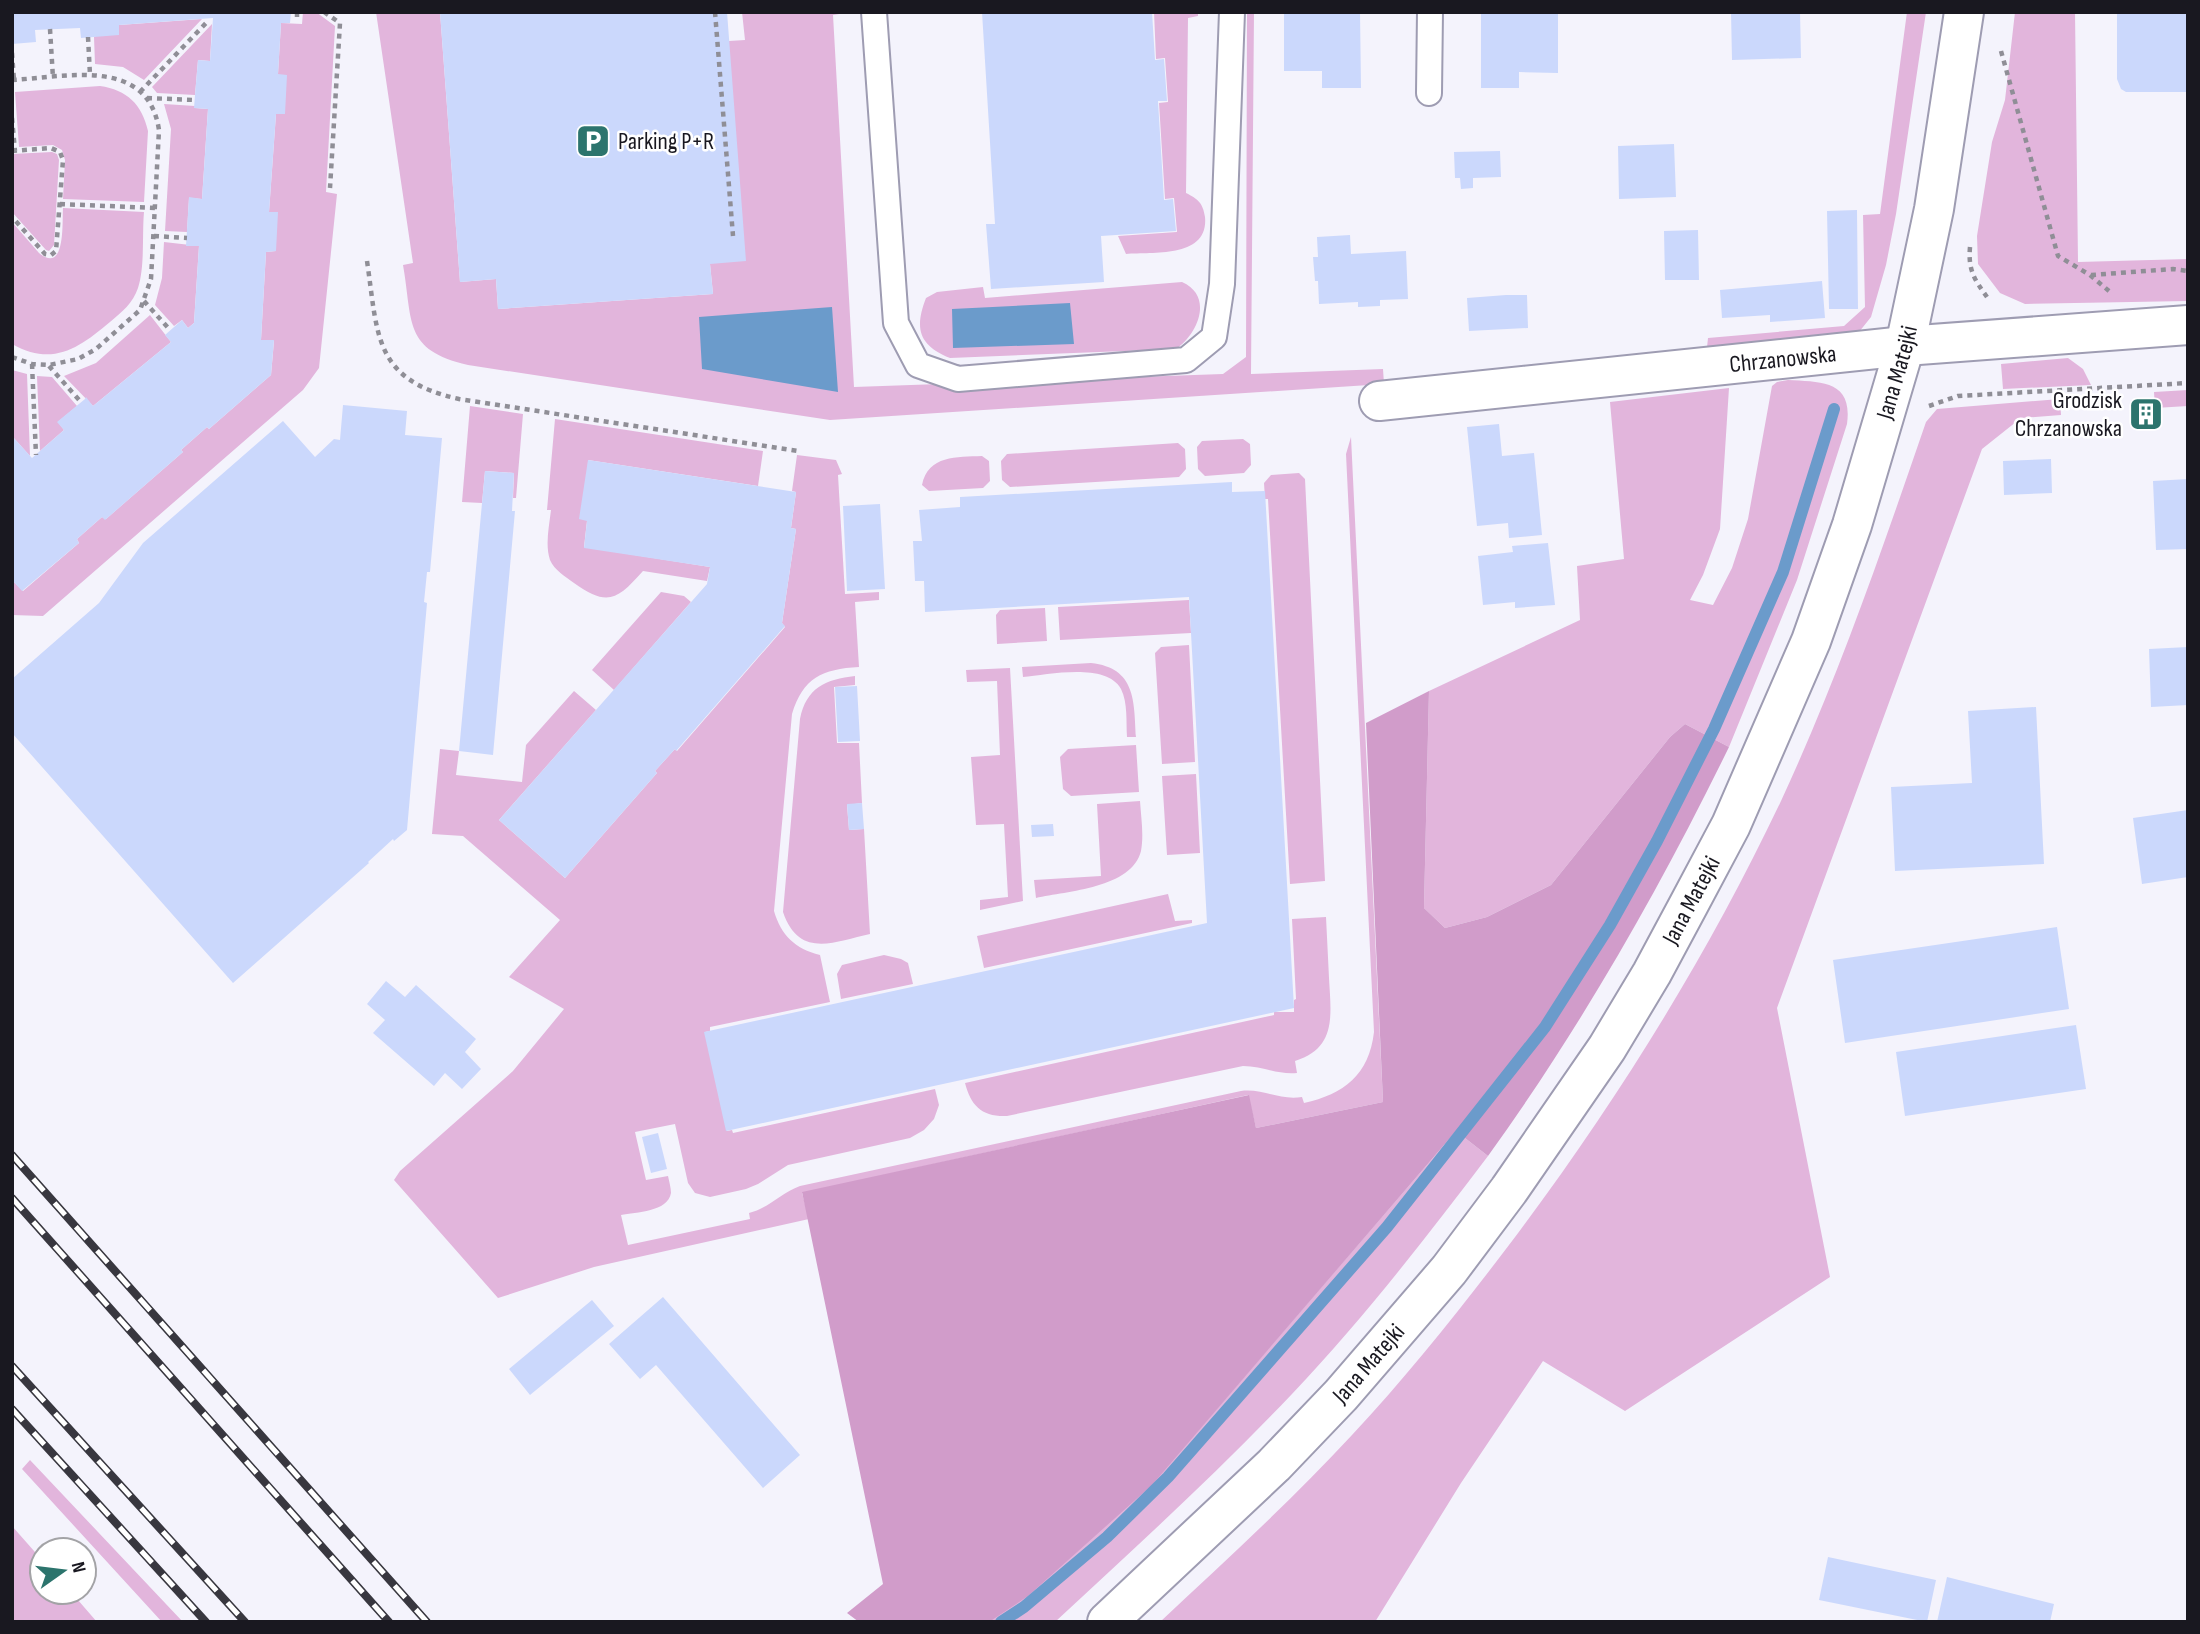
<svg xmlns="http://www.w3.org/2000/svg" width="2200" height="1634" font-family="'Sofia Sans Condensed',sans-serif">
  <rect width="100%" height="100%" fill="#f4f3fc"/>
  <path fill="#e2b5dc" d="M303,12H316L335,26L326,192L337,194L319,368L303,390L43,616L12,615V580L23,591L79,543L77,539L102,517L106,519L183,452L181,450L207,427L209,429L271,375L274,341L261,340L266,252L276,251L269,212L276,114H285L278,74L281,23L302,24Z
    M376,12H440L460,282L496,279L498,309L713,294L710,264L729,41L745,40L742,12H852L833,15L854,387L1223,374L1246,357L1247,12H1254L1251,374L1383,369L1384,384L830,420L468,365C403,350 413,322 403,265L413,263Z
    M1154,12H1198V16L1188,18L1186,193C1198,199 1203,203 1205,217C1209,258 1154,252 1126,254L1118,236L1177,232L1174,198L1165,199L1159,103L1168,102L1165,58L1156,59Z
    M1907,12H1926L1896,214L1886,265L1871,317L1859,332L1706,357L1708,338L1844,326L1865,307L1863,215L1880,214Z
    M2015,12H2075L2078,262L2188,259V301L2025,304L2000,293L1978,264L1977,236L1992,142L2005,100Z
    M202,19L144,80L123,67L95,64L94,37L119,25Z
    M212,24L210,61L198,60L195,95L157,93L152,87Z
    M100,86C127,90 142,104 148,131L144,202L63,199L65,160L62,150L53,145L19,147L15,92Z
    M164,104L195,106V108L208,109L202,199L189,198L187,232L165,231L171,129Z
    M52,152L57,154L59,160L54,245L49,251L46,250L12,212V154Z
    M63,208L144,212C142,234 145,267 138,288C133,303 122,312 110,322C79,348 53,367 12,344V222L39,253C66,275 62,222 63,208Z
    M164,242L199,246L194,323L188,328L182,320L174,326L155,305L162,278Z
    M1182,282C1214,296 1198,334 1176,349L950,358C919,345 914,329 926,298L937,292L983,287L985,298Z
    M150,315L171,342L93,406L64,376L96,363Z
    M2068,358L2083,369L2091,385L2003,389L2001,364Z
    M12,370L27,374L30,456L12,436Z
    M37,376L52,377L77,406L58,422L64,430L40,451Z
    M1788,380C1821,382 1853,380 1847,424L1797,580L1729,747L1685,724L1670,737L1551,885L1487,917L1445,928L1424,908L1429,691L1580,620L1577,566L1624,559L1610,402L1729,388L1720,529L1703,575L1690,600L1713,605L1732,568L1748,519L1772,386L1777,382Z
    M2188,390V406L2155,408L2154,392Z
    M2060,399L2061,415L2021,418L1982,449L1777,1008L1830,1277L1625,1411L1543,1361L1461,1483L1375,1622H1160C1225,1561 1291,1501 1352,1435C1408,1375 1459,1311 1509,1245C1614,1106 1706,959 1781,801C1838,678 1882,550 1926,422L1937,409Z
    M470,406L523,414L516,498H513L514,473L485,471L482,503L462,502Z
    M555,419L763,451L758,486L588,460L587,521L584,547L710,567L707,581L643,571C617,600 608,607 574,583C566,577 554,570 550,560C545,545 549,527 551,510H547Z
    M1351,437L1383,1102L1256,1128L1248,1095L802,1193L809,1219L594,1267L498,1298L394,1180L400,1171L513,1071L564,1009L509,977L560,920L463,836L432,834L440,749L459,751L456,775L522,782L526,745L574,691L596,710L499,820L565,878L657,773L655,771L675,749L677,751L785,627L782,623L796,529L791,528L796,492L792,491L797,455L836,460L842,474L838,475L845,594L879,592V600L855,602L859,667C822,669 803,678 792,714L774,911C781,935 795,949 820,955L830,1002L710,1027V1031L705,1032L727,1131L732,1130L733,1133L935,1089L939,1105L934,1119L924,1130L910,1138L788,1165L758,1184L746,1189L710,1197L695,1193L688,1183L675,1124L635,1132L646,1180L668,1176C669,1181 671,1188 671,1193C668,1212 636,1212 621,1215L628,1245L750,1219L749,1213C769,1208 781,1193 800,1186L1241,1091C1262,1088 1280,1101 1302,1097L1304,1103C1344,1094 1369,1075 1374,1032L1346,454Z
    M1243,439L1250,444L1251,465L1244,473L1205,476L1198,469L1197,447L1202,441Z
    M1178,443L1185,449L1186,469L1179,477L1010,487L1002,480L1001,461L1007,454Z
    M982,456L989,461L990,481L983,488L929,491L922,485C928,455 957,457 982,456Z
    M1299,473L1305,479L1325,881L1290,884L1268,499H1265L1264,483L1271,475Z
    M661,592L684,596L691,602L614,690L592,670Z
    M1189,600L1191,633L1060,640L1058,607Z
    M1045,608L1047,641L997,644L996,615L1000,610Z
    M1189,645L1195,762L1162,764L1155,653L1161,647Z
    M1091,663C1136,668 1134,701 1136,737H1127C1126,722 1128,703 1121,689C1106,662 1048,675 1023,677L1022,667Z
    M1010,668L1023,901L980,910V900L1008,897L1004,824L976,825L971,757L1000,755L997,681L967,682L966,670Z
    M855,676V685L834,687L837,743H859L862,803L847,805L849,830L864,829L870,934C834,942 799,959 783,912L800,719C806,688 826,679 855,676Z
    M1136,745L1139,792L1071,796L1063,789L1060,757L1068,749Z
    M1196,774L1200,853L1167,855L1162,776Z
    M1140,801C1141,817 1144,835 1141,851C1132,888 1067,891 1036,898L1034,880L1101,876L1097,804Z
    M1168,894L1175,921L1192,920V923L984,968L977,936Z
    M1326,917C1327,937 1328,958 1329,978C1331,1015 1337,1048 1295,1061L1297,1073C1278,1075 1262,1066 1243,1066L1007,1116C982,1117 971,1106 965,1083L1274,1015V1012H1294V1000L1296,999L1292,919Z
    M884,955L901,959L908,963L913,984L841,999L837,974L842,965Z
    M1456,1131L1488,1156C1426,1238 1363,1319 1292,1394C1217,1473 1136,1547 1055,1622H923L1158,1477Z
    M30,1460L183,1622H162L22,1469Z
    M12,1526L42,1560V1592H71L97,1622H12Z"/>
  <path fill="#d19cca" d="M1429,691L1424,908L1445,928L1487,917L1551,885L1670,737L1685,724L1729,747C1659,890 1581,1027 1488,1156L1456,1131L1152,1485L1028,1596L989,1622H859L847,1613L883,1584L802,1192L1249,1095L1256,1128L1383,1102L1366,723Z"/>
  <path fill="#6b9bcb" d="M1070,303L1074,344L953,348L952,309Z
    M832,307L838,392L702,369L699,317Z"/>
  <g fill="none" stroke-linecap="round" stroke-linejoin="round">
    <path stroke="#6b9bcb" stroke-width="12" d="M1001,1622L1024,1607L1107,1537L1168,1477L1387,1227L1545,1027L1610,925L1657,841L1714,729L1783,572L1834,409"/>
  </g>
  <path fill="#cbd8fc" d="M12,12H291L290,23H281L278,74L287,75L285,114H276L269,212H278L276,251L266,252L261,340H274L271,375L209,429L207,427L181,450L183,452L105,520L102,517L77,539L79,543L22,591L12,580V436L32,458L64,430L57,422L85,399L86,397L93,406L171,342L165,335L182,320L188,328L194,323L199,246H186L189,197L202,199L208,109L194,108L195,95L198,60L210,61L213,18L119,25V35L94,37L81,38L80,28L35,30L36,42L12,44Z
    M440,12H727L746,261L710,264L713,294L498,309L496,279L460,282Z
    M982,12H1152L1155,60L1164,59L1167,101H1158L1164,200L1173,199L1176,231L1101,236L1104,282L991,289L986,224H995Z
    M1284,12H1360L1361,88H1322V71H1284Z
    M1481,12H1558V73L1519,72V88H1481Z
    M1731,12H1800L1801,58L1732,60Z
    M2117,12H2188V92H2126L2121,89L2117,79Z
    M1674,144L1676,197L1619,199L1618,146Z
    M1500,151L1501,177L1473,178V188L1461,189L1460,178H1455L1454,152Z
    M1857,210L1858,309H1829L1827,211Z
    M1698,230L1699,280H1665L1664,231Z
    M1350,235L1351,254L1406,251L1408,299L1380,300V306L1358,307V302L1319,304L1318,281H1315L1313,257H1318L1317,237Z
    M1822,281L1825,318L1770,322V315L1722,318L1720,290Z
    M1506,295H1527L1528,328L1469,331L1467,298Z
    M343,405L407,411L405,435L442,438L430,572H427L424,602L427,603L407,830L394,841L393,839L368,862L369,863L233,983L12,733V679L99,603L143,543L283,421L315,457L334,439L340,440Z
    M2154,409L2155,418L2137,419L2136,410Z
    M1499,424L1502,456L1534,453L1542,535L1509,538L1508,523L1477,526L1467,427Z
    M2051,459L2052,493L2004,495L2003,461Z
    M588,460L796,492L791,528L796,529L782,623L785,626L676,751L675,749L655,771L657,773L565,878L499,820L707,584L710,567L584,548L587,521L579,519Z
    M485,471L514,473L512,511H515L493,755L459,751Z
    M2188,479V549L2156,550L2153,481Z
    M1232,482V492L1265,491L1294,1008L726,1131L704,1032L1207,923L1189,597L925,612L924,581H915L913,541H922L919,510L960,507V497Z
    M880,504L885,589L847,591L843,506Z
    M1548,543L1555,605L1515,608V602L1483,605L1478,556L1513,552L1512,546Z
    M2188,647V705L2151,707L2149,649Z
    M857,686L860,741L838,742L835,687Z
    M2036,707L2044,864L1895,871L1891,787L1972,783L1968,711Z
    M862,803L864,829L849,830L847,804Z
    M2188,810V877L2142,884L2133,818Z
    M1053,824L1054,836L1032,837L1031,825Z
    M2057,927L2069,1009L1845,1043L1833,960Z
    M386,981L405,997L416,985L476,1039L465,1052L481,1069L462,1089L445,1073L434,1086L373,1033L385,1020L367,1004Z
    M2076,1025L2086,1089L1905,1116L1896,1052Z
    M658,1133L667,1169L651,1173L642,1137Z
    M663,1297L800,1455L763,1488L656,1365L640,1379L609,1344Z
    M592,1300L614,1326L530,1395L509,1369Z
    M1828,1557L1936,1580L1927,1622L1819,1600Z
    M1947,1577L2054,1604L2050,1622H1937Z"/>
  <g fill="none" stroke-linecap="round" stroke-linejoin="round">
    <g stroke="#9e9cb2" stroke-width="28">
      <path id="lane" d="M874,12L896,323L918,365L958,379L1186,360L1214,337L1222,284L1232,12
        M1429,93L1430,12"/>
    </g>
    <g stroke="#9e9cb2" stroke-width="42">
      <g id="street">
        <path id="s1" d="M1379,401L1905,346L2188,325"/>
      </g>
    </g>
    <g stroke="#9e9cb2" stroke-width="42">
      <g id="secondary">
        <path id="s2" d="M1107,1622L1274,1465L1341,1395L1449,1270L1509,1190L1607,1048L1652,973L1689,904L1731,825L1811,641L1852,525L1905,346L1934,209L1964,12"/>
      </g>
    </g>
    <path stroke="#8f8e96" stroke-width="4.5" stroke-dasharray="5 5" stroke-linecap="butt" d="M297,12V18
      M324,12L340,23L330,188
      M715,12L733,236
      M50,29L53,78
      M88,37L90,75
      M2001,51L2058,256L2090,275L2109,291
      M12,53L14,80
      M12,80C66,77 148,56 159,130L151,279L140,310L96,349L78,359L49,365L32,364L12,357
      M140,92L207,22V19
      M147,98L195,100
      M12,118L15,151
      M12,151L51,148L60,152L63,160L56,251L51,255L45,254L12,217
      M60,204L155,208
      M154,236L187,238
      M1970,247C1968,270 1974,279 1987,297
      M367,261C378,335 373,380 459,399L798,451
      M2091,275L2173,269L2188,271
      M144,301L170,330
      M32,364L36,455
      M49,366L81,402
      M1929,406L1958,396L2188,383"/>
    <use href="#lane" stroke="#fff" stroke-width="24"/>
    <use href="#street" stroke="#fff" stroke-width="38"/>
    <use href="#secondary" stroke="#fff" stroke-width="38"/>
    <g stroke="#38373f" stroke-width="8">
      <path id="rail" d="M12,1155L427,1622
        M12,1198L389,1622
        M12,1366L245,1622
        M12,1409L206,1622"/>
    </g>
    <use href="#rail" stroke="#fff" stroke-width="5" stroke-dasharray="16" stroke-linecap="butt"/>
  </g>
  <defs>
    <g id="parking-square" transform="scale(1.75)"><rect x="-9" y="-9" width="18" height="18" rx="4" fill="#2c746d" stroke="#fff"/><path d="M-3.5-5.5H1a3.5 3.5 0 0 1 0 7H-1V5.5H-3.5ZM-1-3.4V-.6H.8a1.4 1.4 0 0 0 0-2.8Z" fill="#fff"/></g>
    <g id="building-square" transform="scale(1.75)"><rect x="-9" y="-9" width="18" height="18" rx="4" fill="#2c746d" stroke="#fff"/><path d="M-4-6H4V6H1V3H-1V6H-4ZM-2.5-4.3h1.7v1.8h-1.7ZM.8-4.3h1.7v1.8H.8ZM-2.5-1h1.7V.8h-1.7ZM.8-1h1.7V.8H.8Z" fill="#fff"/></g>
  </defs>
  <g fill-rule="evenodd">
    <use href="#parking-square" x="593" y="141"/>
    <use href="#building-square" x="2146" y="414"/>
  </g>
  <g text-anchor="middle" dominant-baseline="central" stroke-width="5" stroke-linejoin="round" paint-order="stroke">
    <g font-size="24" fill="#191820" stroke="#fff" text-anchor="start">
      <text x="618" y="141">Parking P+R</text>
      <text x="2122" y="400" text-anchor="end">Grodzisk<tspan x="2122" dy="28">Chrzanowska</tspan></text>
    </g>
    <g font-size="24" fill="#191820" stroke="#fff">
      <text stroke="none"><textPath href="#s1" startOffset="406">Chrzanowska</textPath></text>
      <text stroke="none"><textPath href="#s2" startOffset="1502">Jana Matejki</textPath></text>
      <text stroke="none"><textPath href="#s2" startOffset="934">Jana Matejki</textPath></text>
      <text stroke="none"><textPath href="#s2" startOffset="368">Jana Matejki</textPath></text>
    </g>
  </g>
  <rect width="2200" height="1634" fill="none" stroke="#191820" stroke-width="28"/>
  <g transform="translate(63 1571) rotate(76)"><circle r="33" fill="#ffffff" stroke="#a3a3a6" stroke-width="2"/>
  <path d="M0-5L12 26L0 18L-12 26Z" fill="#2c746d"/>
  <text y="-10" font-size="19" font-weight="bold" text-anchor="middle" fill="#191820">N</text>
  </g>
</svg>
